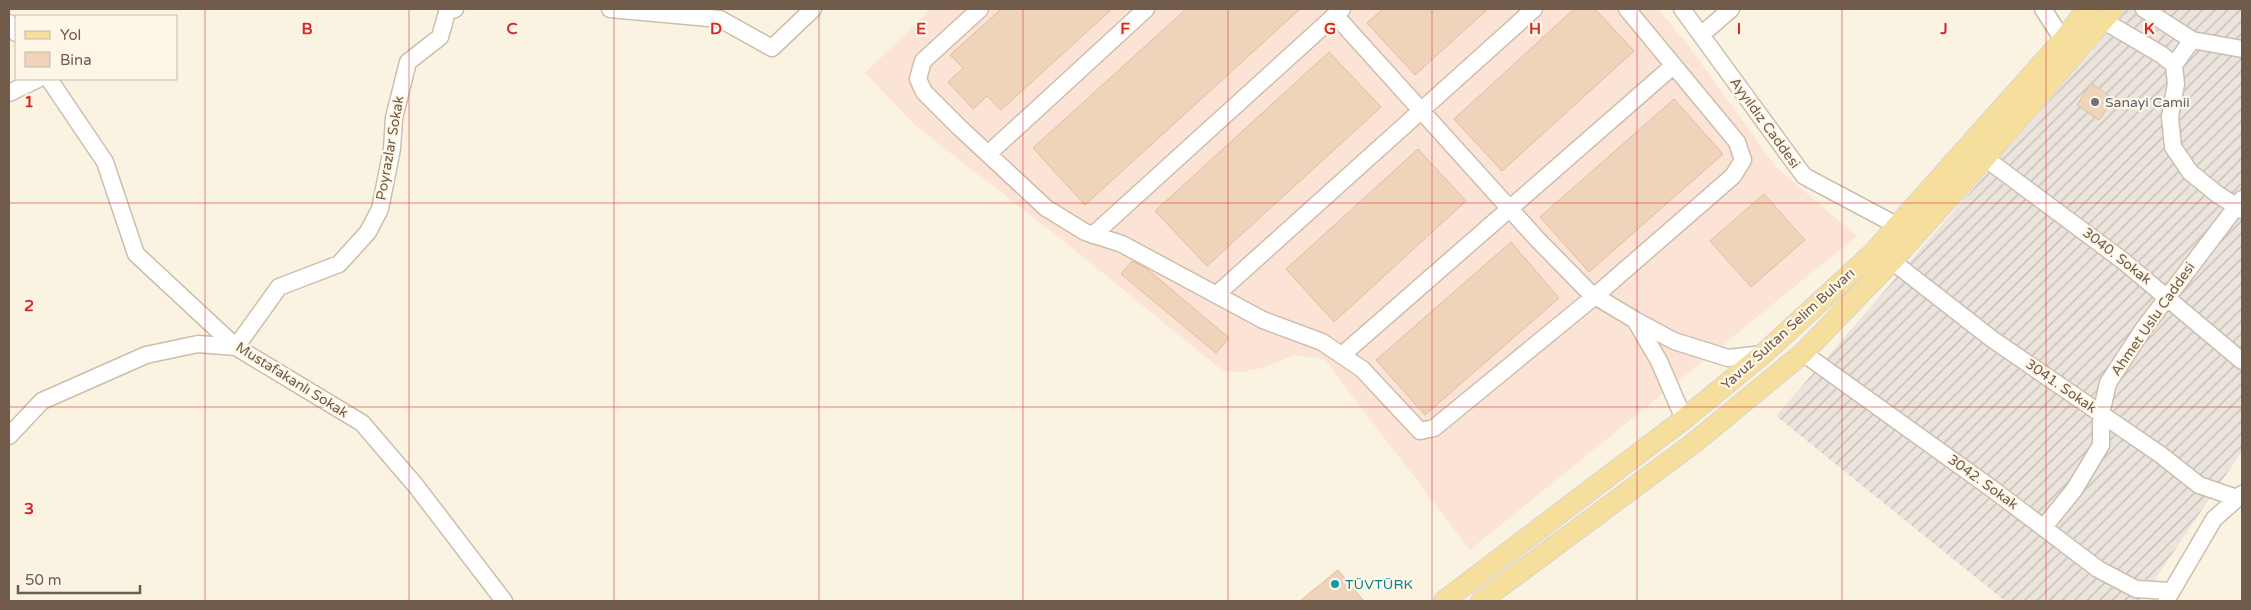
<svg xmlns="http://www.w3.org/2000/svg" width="2251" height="610" font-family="'Varela Round',sans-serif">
  <defs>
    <pattern id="industrial-furrows" width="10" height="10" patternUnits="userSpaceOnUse" patternTransform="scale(1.25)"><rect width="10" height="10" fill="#eae4dd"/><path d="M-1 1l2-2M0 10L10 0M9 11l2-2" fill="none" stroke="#c2bcb5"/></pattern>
  </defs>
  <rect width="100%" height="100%" fill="#fbf3e2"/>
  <path fill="#fbe4d6" d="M931,9H1658L1688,45L1776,167L1857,236L1470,550L1324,359L1295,355L1263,368L1241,372L1223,371L1061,239L917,127L865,73Z"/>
  <path fill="url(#industrial-furrows)" d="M2126,9H2242V451L2140,601H2005L1776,416L2090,54Z"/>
  <path fill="#efd4bb" stroke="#e0bd9c" d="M1001,9H1112L1001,110L987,96L973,109L948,82L963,68L950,55Z
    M1186,9H1300L1085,205L1033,148Z
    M1383,9H1488L1415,75L1367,23Z
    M1574,9H1595L1634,51L1502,171L1454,119Z
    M1329,52L1381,107L1207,266L1155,211Z
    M2091,83L2114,99L2099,120L2077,105Z
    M1674,99L1723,154L1589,272L1540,217Z
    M1418,149L1466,201L1334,322L1286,269Z
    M1764,194L1805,240L1751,287L1710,241Z
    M1511,242L1559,298L1425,415L1376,360Z
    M1132,261L1146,268L1229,338L1216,353L1121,274Z
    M1338,570L1364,601H1300Z"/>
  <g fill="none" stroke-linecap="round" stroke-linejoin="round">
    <g stroke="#cdbeac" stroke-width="19">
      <path id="minor" d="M610,9L720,19L772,48L813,9
        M980,9L923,61L918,79L924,92L959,127L1046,208L1085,232L1122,244L1263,320L1322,342L1362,369L1420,431L1434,428L1595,296L1733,176L1743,160L1737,142L1627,9
        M1682,9L1804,176L1898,226
        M2043,9L2063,40
        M2144,9L2192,40L2242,49
        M1335,15L1538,240L1590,293L1635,320
        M2104,21L2162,55L2174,65L2176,84L2170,117L2173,147L2190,172L2217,194L2242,210
        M9,23L16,33
        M1701,35L1731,9
        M2174,65L2192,40
        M49,79L105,162L136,254L236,347L362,423L416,486L504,601
        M9,93L38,79
        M988,154L1146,9
        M1985,158L2122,260L2242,361
        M1093,235L1342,9
        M1892,261L1992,339L2161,455L2199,485L2237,498
        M1216,295L1534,9
        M1803,353L1991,488L2098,569L2136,589L2171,591
        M1342,355L1673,66
        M1684,419L1659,361L1635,320L1674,341L1728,358L1763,354
        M9,436L42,401L146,355L198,344L236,347L279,287L339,264L368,232L380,209L392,149L394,118L408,62L440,37L447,12L455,9
        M2044,527L2074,490L2101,445V414L2108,383L2144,328L2242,199
        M2167,599L2214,519L2242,494"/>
    </g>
    <g stroke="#dad4d0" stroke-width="22">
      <path id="major" d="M1444,601L1684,419L1763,354L1872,254L2063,40L2087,9
        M1481,601L1695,442L1803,353L1892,261L1985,158L2113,9"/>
    </g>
    <use href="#minor" stroke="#fff" stroke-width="16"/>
    <use href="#major" stroke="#f6de9d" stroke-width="20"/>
  </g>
  <path fill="none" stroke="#d62828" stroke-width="1" stroke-opacity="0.55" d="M205,9V601M409,9V601M614,9V601M819,9V601M1023,9V601M1228,9V601M1432,9V601M1637,9V601M1842,9V601M2046,9V601M9,203H2242M9,407H2242"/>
  <circle fill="#6b7280" stroke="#fef7e7" stroke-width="2" cx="2095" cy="102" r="5"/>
  <circle fill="#0f9aa8" stroke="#fef7e7" stroke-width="2" cx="1335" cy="584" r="5"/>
  <g text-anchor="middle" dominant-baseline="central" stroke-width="4.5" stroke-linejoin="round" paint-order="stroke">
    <g font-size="14" fill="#5b616d" stroke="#fef7e7" text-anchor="start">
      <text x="2105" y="102">Sanayi Camii</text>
    </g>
    <g font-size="14" fill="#715b4a" stroke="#fef7e7">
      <text transform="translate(1765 123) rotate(54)">Ayyıldız Caddesi</text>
      <text transform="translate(390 148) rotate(-80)">Poyrazlar Sokak</text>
      <text transform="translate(2117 256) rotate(38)">3040. Sokak</text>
      <text transform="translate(2153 319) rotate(-55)">Ahmet Uslu Caddesi</text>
      <text transform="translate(1788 329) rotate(-42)">Yavuz Sultan Selim Bulvarı</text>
      <text transform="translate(292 380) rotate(32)">Mustafakanlı Sokak</text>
      <text transform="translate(2061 386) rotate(35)">3041. Sokak</text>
      <text transform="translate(1983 482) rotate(36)">3042. Sokak</text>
    </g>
    <g font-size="14" fill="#0d838f" stroke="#fef7e7" text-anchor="start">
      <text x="1345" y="584">TÜVTÜRK</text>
    </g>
  </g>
  <g font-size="16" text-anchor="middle" font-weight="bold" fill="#d62828" stroke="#fef7e7" stroke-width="4.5" stroke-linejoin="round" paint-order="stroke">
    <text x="307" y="34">B</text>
    <text x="512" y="34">C</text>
    <text x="716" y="34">D</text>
    <text x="921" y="34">E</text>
    <text x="1125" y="34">F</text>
    <text x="1330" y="34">G</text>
    <text x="1535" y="34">H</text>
    <text x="1739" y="34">I</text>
    <text x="1944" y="34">J</text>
    <text x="2149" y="34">K</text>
    <text x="29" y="107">1</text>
    <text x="29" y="311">2</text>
    <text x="29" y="514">3</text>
  </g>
  <rect width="2251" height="610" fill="none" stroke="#715b4a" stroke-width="20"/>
  <rect x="15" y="15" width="162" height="65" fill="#fef7e7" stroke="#c6b9a8"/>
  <rect x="25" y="31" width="25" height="8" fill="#f6de9d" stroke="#c6b9a8"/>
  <text x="60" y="40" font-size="15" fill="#715b4a">Yol</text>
  <rect x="25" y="52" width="25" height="15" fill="#efd4bb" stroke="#c6b9a8"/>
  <text x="60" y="65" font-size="15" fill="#715b4a">Bina</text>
  <path d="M18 585v8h122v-8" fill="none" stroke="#715b4a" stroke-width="2.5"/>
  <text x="25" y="585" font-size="15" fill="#715b4a" stroke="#fef7e7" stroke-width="4" paint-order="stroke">50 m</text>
</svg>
